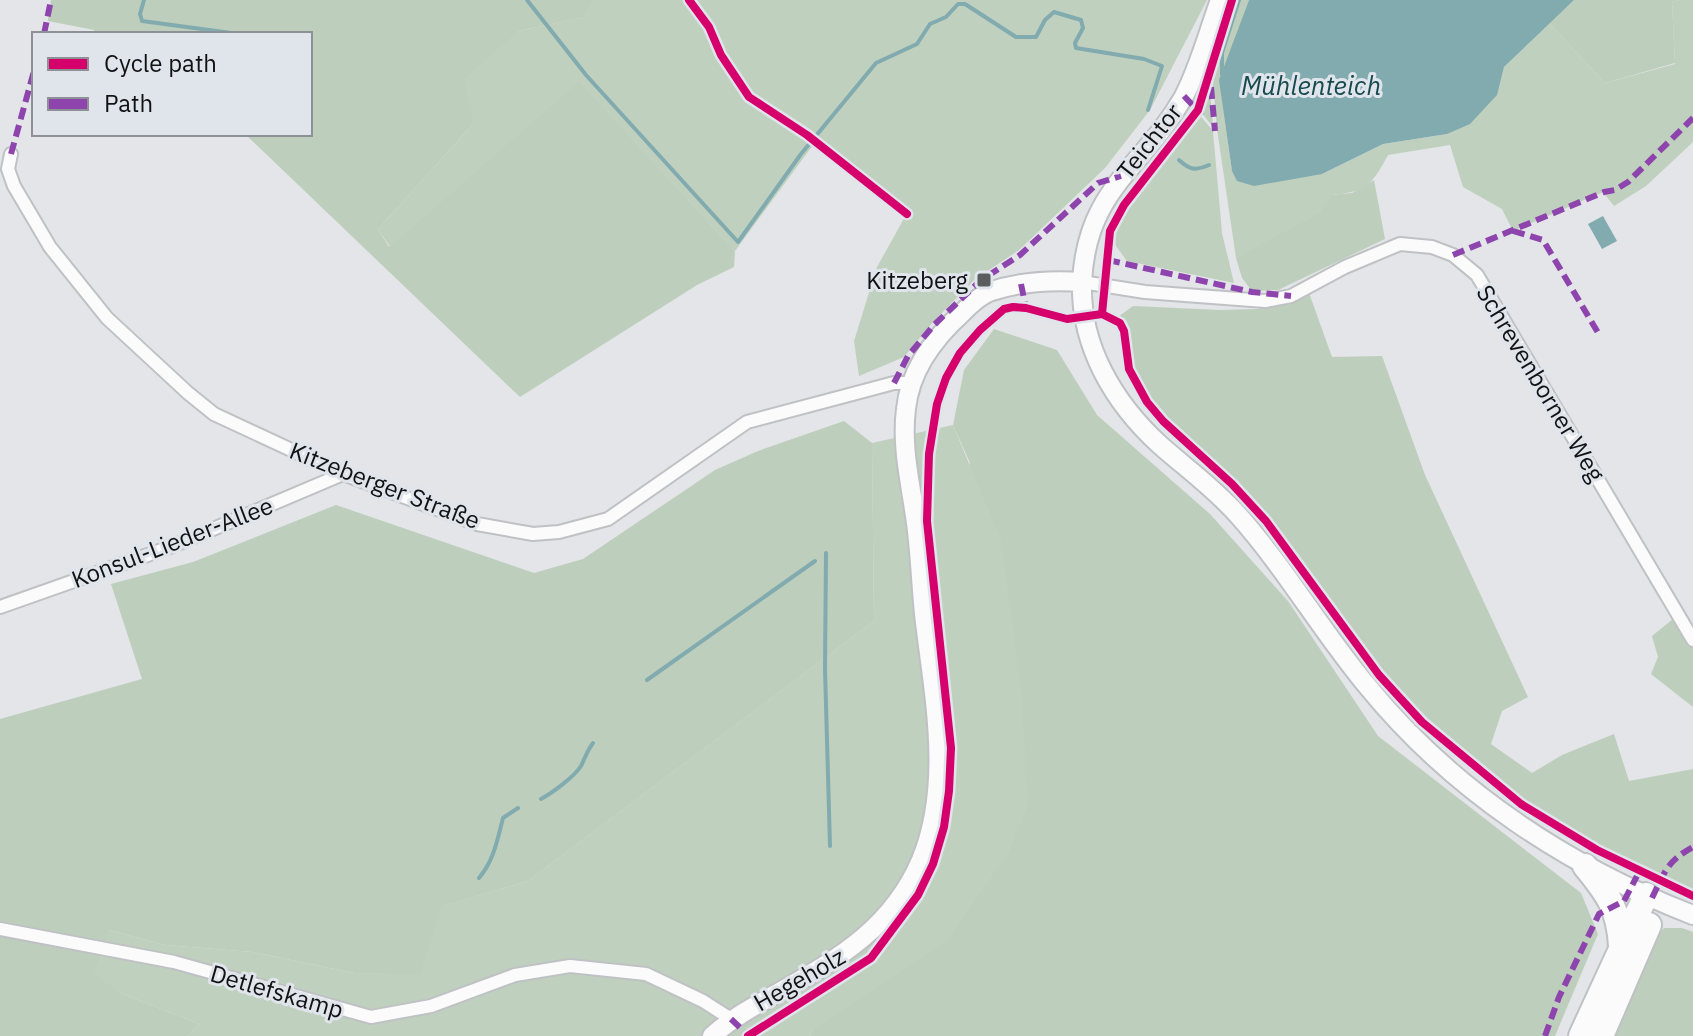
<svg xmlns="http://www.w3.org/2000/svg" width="1693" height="1036" font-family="'IBM Plex Sans',sans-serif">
  <rect width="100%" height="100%" fill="#e3e5e8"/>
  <path fill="#bdcebc" d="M51,0H594L584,17L518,31L473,124L378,229L389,247L579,81L735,251L734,267L697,285L520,397L245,134H310V34H96L94,30L48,21Z
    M1237,0H1249L1220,80L1224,114L1217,129L1212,70Z
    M1574,0H1679L1672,2L1675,63L1605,83L1549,23Z
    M1209,80L1213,127L1200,111Z
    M1374,180L1385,239L1278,290L1252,291L1242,278L1236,258L1272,237L1331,195L1352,193Z
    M1309,293L1332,357L1382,356L1425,475L1528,697L1502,711L1491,744L1532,773L1562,755L1614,734L1629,781L1693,769V893C1568,843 1460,764 1374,660C1333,610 1299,555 1257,505C1245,490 1230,474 1215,462C1195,444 1169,427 1153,405C1147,397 1140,388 1137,379C1129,358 1131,335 1118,317L1133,306L1220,310L1258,309Z
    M994,329L1057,350L1097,415L1210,514L1288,601L1378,736L1581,893L1598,934L1555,1036H810L970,463L953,425L964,370Z
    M844,421L872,443L874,621L528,881L442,906L421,975L354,973L253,952L165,945L109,930L120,993L199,1024L188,1036H0V719L142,679L111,584L193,562L336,505L534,573L583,559L715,470L758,451Z
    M1678,615L1693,640V707L1651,674L1658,657L1652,636Z
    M1664,928H1682L1693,932V1036H1612L1654,940Z"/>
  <path fill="#bfd0be" d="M594,0H1207L1150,110L1105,168L1019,250L974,280L933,322L904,357L859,376L854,341L877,267L906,215L813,145L735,251L579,82L390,247L378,229L473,124L464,79L518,31L583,17Z
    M1679,0H1693V142L1646,186L1614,206L1603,192L1513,231L1502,209L1463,187L1450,145L1388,155C1372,185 1366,192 1331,195L1320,213L1236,258L1217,129L1224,114L1232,171L1322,174L1383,144L1447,134L1496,95L1504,67L1549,23L1605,83L1675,64L1672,2Z
    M1199,114L1213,131L1222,233L1234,283L1127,261L1116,246L1114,234L1130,207Z
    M953,425L1001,540L1021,688L1028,804L1010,850L949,939L811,1031L810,1036H188L199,1024L120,993L94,974L109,930L165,945L253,952L354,973L421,974L441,906L528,881L874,621L872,443Z"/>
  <path fill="#82abaf" d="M1249,0H1574L1504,67L1497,95L1470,124L1447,134L1383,144L1322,174L1254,186L1237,181L1232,171L1219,80Z
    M1603,216L1617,241L1602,249L1588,224Z"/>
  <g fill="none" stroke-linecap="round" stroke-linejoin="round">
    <path stroke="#82abaf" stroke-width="4" d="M144,0L140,14L142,21L239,34
      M527,0L586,75L738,242L801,154L876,63L917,44L930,24L946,17L958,4H965L1016,37H1036L1045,20L1054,12L1081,20L1083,28L1075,43L1076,48L1144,59L1162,66L1148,110
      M1222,74V53L1239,0
      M1179,160C1190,170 1195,171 1209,165
      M826,553L825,669L830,846
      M647,680L815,561
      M541,799C552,793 574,777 581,766C585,758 587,751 593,743
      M479,878C494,860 497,841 503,818L518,808"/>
    <g stroke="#bfc1c4" stroke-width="16">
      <path id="street" d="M11,154L8,169L14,186L50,247L107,318L188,393L214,414L343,474L477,524L533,534L559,532L608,519L747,422L894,383H912
        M1082,282L1145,292L1265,301L1291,296L1345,267L1400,244L1432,247L1453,255L1477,275L1693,640
        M0,607L173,546L343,474
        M0,929L174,962L371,1017L431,1006L515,975L570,966L646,974L703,1001L731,1019"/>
    </g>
    <g stroke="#bfc1c4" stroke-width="22">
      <path id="secondary" d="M1220,0C1209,30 1198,71 1183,98C1142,169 1086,189 1082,283C1080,346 1114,403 1160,445C1186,468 1214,488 1238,515C1286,569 1322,632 1368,687C1453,791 1569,867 1693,915
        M712,1036C732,1018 754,1006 778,993C839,958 892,928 921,860C953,782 933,693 924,614C921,583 920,553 916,523C911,485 901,447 906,409C910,369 934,338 963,312C971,304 982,294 992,291C1022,281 1051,280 1082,282"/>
    </g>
    <g stroke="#bfc1c4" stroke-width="28">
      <path id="highway" d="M1585,866C1608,894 1619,909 1621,946
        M1581,1036L1646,895
        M1601,1036L1649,925"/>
    </g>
    <use href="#street" stroke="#fbfbfc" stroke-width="12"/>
    <use href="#secondary" stroke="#fbfbfc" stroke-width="18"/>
    <use href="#highway" stroke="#fbfbfc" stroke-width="24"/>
    <path stroke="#8e44ad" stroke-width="6" stroke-dasharray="12 6" stroke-linecap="butt" d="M44,34L51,0
      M1211,87L1215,131
      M1184,96L1202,115
      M11,154L34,71
      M1513,231L1543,240L1600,336
      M1453,255L1604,192L1615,190L1628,182L1693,118
      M1108,260L1252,292L1291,296
      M1021,284L1026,308
      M894,383L908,356L934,325L980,281L1020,255L1098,183L1121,176
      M1652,898C1664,873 1667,861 1693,847
      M731,1019L749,1036
      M1545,1036L1559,997L1599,914L1624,901L1639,872"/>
    <g stroke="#e0e4eb" stroke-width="13">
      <path id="cycleway" d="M689,0L709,27L721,55L749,97L807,135L907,214
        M1102,314L1110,231L1124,205L1198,110L1232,0
        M748,1036L871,958L918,895L933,864L944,827L949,791L951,748L927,521L929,454L937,404L946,378L960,353L980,330L1004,309L1013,307L1026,308L1067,319L1102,314L1120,323L1124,331L1129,369L1147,402L1163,421L1232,484L1266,521L1379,675L1422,722L1521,804L1597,850L1693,896"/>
    </g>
    <use href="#cycleway" stroke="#d6006c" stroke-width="8"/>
  </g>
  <rect fill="#5a5c5e" stroke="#e0e4eb" stroke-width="3" x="976" y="272" width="16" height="16" rx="4"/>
  <g text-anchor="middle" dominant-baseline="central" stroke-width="6" stroke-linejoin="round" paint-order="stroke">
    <g font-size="24" fill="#111214" stroke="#e0e4eb">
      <text transform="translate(1149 141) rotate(-52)">Teichtor</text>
      <text transform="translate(1541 383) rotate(59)">Schrevenborner Weg</text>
      <text transform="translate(385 485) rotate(21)">Kitzeberger Straße</text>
      <text transform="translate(172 542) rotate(-21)">Konsul-Lieder-Allee</text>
      <text transform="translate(799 979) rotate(-30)">Hegeholz</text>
      <text transform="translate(277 991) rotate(16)">Detlefskamp</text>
    </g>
    <g font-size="24" fill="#111214" stroke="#e0e4eb" text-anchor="end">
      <text x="968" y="280">Kitzeberg</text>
    </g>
    <g font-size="26" font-style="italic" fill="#174b4f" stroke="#e0e4eb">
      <text x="1311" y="85">Mühlenteich</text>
    </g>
  </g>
  <rect x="32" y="32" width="280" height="104" fill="#e0e4eb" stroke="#8d9095" stroke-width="2"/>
  <rect x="48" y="58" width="40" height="12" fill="#d6006c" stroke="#8d9095" stroke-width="2"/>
  <text x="104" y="72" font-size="24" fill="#111214">Cycle path</text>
  <rect x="48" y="98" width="40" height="12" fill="#8e44ad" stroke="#8d9095" stroke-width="2"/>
  <text x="104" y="112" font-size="24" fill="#111214">Path</text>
</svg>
